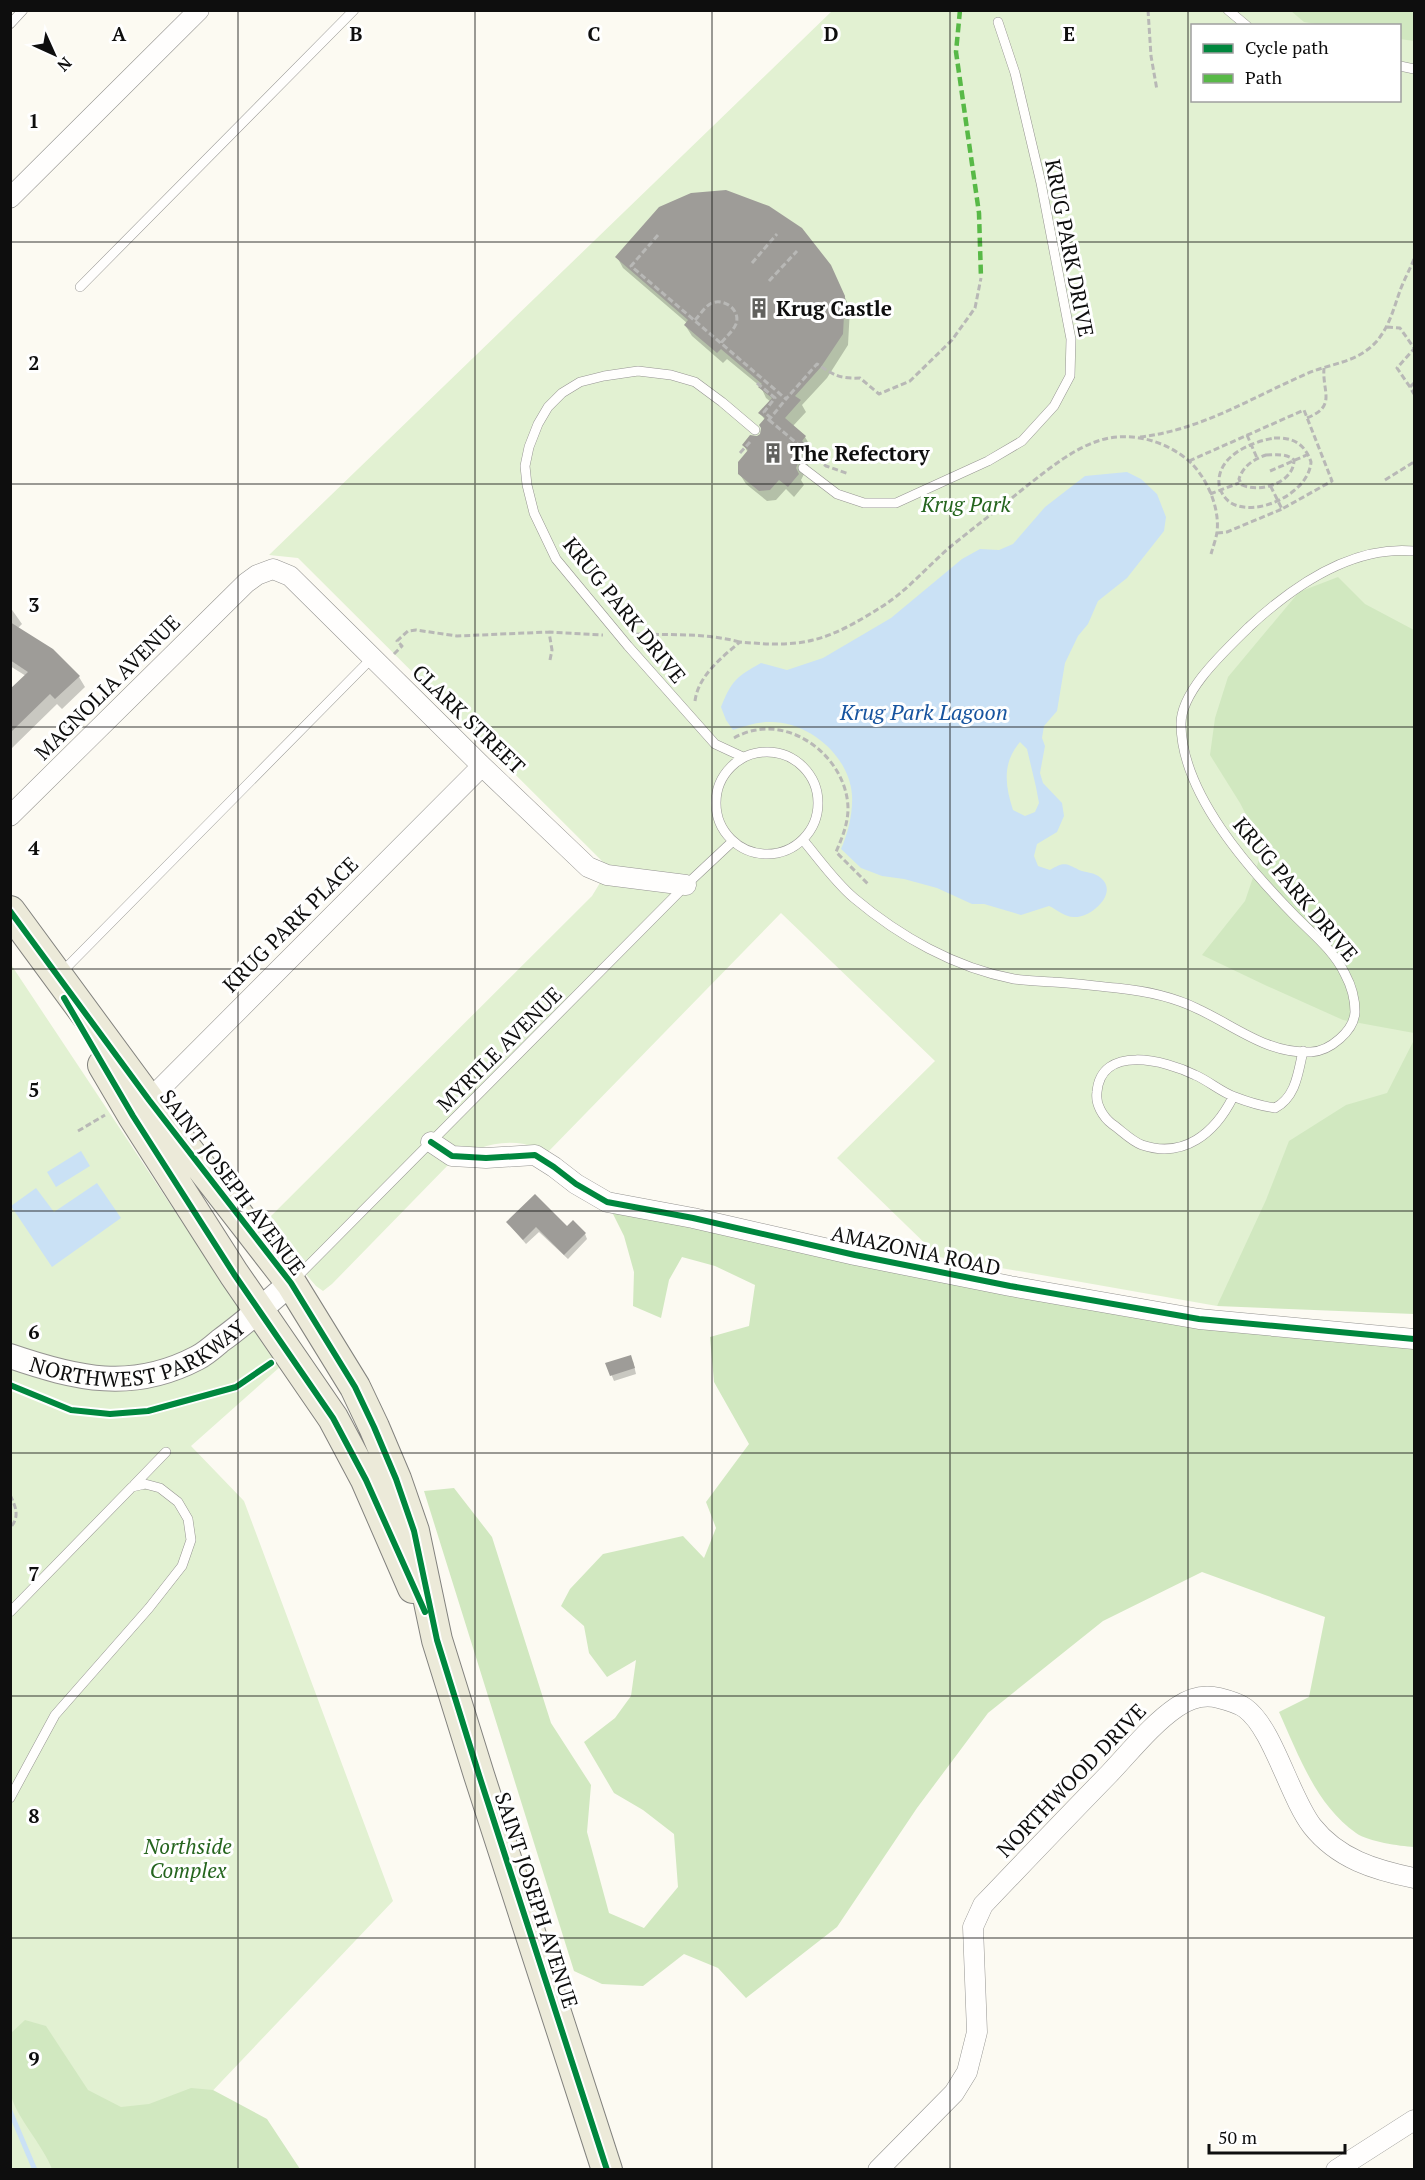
<svg xmlns="http://www.w3.org/2000/svg" width="1425" height="2180" font-family="'PT Serif',serif">
  <rect width="100%" height="100%" fill="#fcfaf2"/>
  <path fill="#e2f1d2" fill-rule="evenodd" d="M832,11H1414V1106L1217,1306L939,1257L837,1158L935,1061L781,913L546,1154C539,1151 531,1146 524,1144C497,1139 473,1149 451,1162L332,1284L323,1291L316,1286L263,1224L592,896L609,868L298,558L269,555ZM1192,26H1400V100H1192Z
    M10,963L269,1353L281,1366L191,1446L244,1501L393,1901L183,2122L232,2169H11Z"/>
  <path fill="#d1e8c0" d="M1291,11H1414V41L1400,39V26L1323,25L1304,22Z
    M1338,577L1365,604L1414,630V1033L1343,1020L1267,986L1202,955L1245,901L1263,848L1240,803L1210,755L1215,718L1228,677L1299,592Z
    M1414,1040V1314L1217,1306L1266,1200L1289,1141L1346,1105L1387,1093Z
    M610,1208L918,1272L1414,1340V1847C1399,1846 1369,1842 1356,1833C1316,1805 1298,1754 1279,1712L1309,1697L1325,1617L1202,1572L1103,1621L988,1713L917,1808L837,1927L746,1998L718,1968L684,1954L643,1986L602,1984L574,1971L424,1491L454,1488L492,1537L551,1723L591,1785L587,1832L609,1913L644,1928L678,1887L674,1834L643,1810L614,1793L584,1742L615,1718L631,1696L636,1660L607,1677L589,1653L584,1626L561,1606L570,1589L603,1554L683,1536L704,1558L716,1528L706,1502L749,1444L714,1382L710,1337L749,1326L755,1285L715,1266L682,1257L669,1280L661,1318L633,1306L634,1272L624,1236Z
    M25,2020L46,2026L88,2090L121,2107L149,2104L191,2088L213,2090L267,2119L300,2169H52C43,2145 16,2117 11,2095C7,2080 10,2050 11,2033Z"/>
  <path fill="#cae1f5" fill-rule="evenodd" d="M1127,472L1141,479L1157,494L1166,517L1164,531L1127,578L1098,601L1088,624L1078,636L1065,663L1057,711L1044,726L1042,738L1045,746L1040,773L1043,783L1062,803L1064,816L1057,832L1037,844L1034,856L1038,866L1050,870C1064,862 1065,863 1079,870C1087,873 1094,872 1101,878C1119,893 1091,918 1074,917C1064,917 1058,910 1049,906L1021,915L984,904H972L937,888L904,879L882,876L861,868L841,849C848,833 853,813 852,795C849,755 808,721 769,722C757,722 745,726 733,730L726,720L721,707C732,680 736,677 761,663L787,670L823,658L891,618L962,559L980,549L999,550L1013,544L1045,507L1085,476ZM1020,742L1027,749L1036,787L1039,803L1035,812L1025,816L1013,810C1005,785 1002,763 1020,742Z
    M81,1151L90,1166L56,1187L47,1172Z
    M97,1183L121,1218L52,1267L11,1206L36,1188L54,1212Z"/>
  <path fill="#0003" d="M617,257L830,266L850,308L848,345L827,378L802,405L806,412L793,426L805,437L811,447L809,450L812,457L807,463L812,472L804,474L801,480L804,485L794,497L786,489L776,500L767,501L746,484L739,473L748,453L744,445L762,435L765,420L760,413L771,402L766,398L761,387L727,359L723,363L692,336L685,325L687,323L623,268Z
    M10,607L22,624L18,628L79,677L85,687L62,709L57,704L10,750V691L26,676L10,666Z
    M508,1223L567,1228L585,1234L587,1239L568,1259L539,1232L526,1244Z
    M633,1361L636,1374L614,1381L607,1364Z"/>
  <g fill="none" stroke-linecap="round" stroke-linejoin="round">
    <path stroke="#cae1f5" stroke-width="5" d="M10,2111L35,2170"/>
  </g>
  <path fill="#9e9c98" d="M726,190L769,206L802,228L831,265L845,296L843,334L821,367L795,396L801,400L785,418L806,436L802,441L807,445L799,455L808,463L803,461L798,463L796,468L799,474L788,487L779,480L770,490L759,491L738,474V462L748,450L742,445L750,435L757,436L760,434L761,428L759,425L765,418L758,413L772,398L758,387L762,384L721,349L717,353L684,325L688,320L615,257L659,207L691,193Z
    M10,622L53,649L80,676L55,699L50,694L10,733V689L28,672L10,660Z
    M535,1194L567,1226L573,1220L586,1233L564,1255L536,1227L523,1240L506,1222Z
    M631,1355L635,1368L610,1376L605,1363Z"/>
  <g fill="none" stroke-linecap="round" stroke-linejoin="round">
    <g stroke="#959491" stroke-width="10">
      <path id="service" d="M1228,10L1247,26
        M10,24L23,10
        M1400,66L1414,69
        M80,287L354,10
        M803,468L837,494L864,503H896L988,461L1022,441L1054,406L1070,376L1071,339L1041,183L1015,73L998,22
        M716 803a51 51 0 1 1 102 0a51 51 0 1 1-102 0Z
        M743,757L715,744L628,646L556,559L534,513L527,485L525,466L529,447L538,424L548,407L562,393L580,382L604,376L638,371L671,375L695,382L722,402L755,430
        M803,840C819,859 835,882 854,898C899,936 955,968 1014,979C1026,981 1040,981 1053,982C1074,983 1095,986 1117,988C1146,991 1172,996 1198,1009C1235,1026 1267,1054 1311,1052C1330,1051 1354,1031 1355,1012C1355,999 1351,985 1345,974C1334,951 1313,934 1295,916C1249,869 1182,794 1181,725C1180,691 1226,650 1249,627C1293,586 1352,545 1414,551
        M62,972L372,658
        M1233,1097C1215,1133 1184,1159 1142,1145C1131,1141 1121,1130 1112,1124C1103,1117 1095,1104 1097,1092C1101,1044 1165,1060 1195,1075C1209,1081 1221,1092 1235,1097C1248,1102 1261,1106 1275,1108C1296,1097 1298,1073 1303,1051
        M293,1281L686,885L733,841
        M134,1485L166,1452
        M10,1612L132,1487L145,1484L160,1488L178,1502L188,1519L191,1540L182,1566L149,1608L55,1715L10,1798"/>
    </g>
    <g stroke="#959491" stroke-width="21">
      <path id="minor" d="M10,198L199,10
        M10,816L246,583L257,575L273,569L290,576L482,766L588,867L607,875L686,885
        M141,1108L482,766
        M431,1142L452,1156L486,1158L535,1155L554,1167L576,1184L607,1202L693,1218L855,1255L1010,1286L1199,1319L1414,1339
        M878,2170L954,2093L967,2072L977,2032L973,1927L983,1905C1025,1861 1067,1817 1109,1774C1130,1752 1152,1724 1177,1707C1190,1698 1204,1694 1219,1698C1227,1700 1238,1703 1245,1708C1273,1728 1289,1796 1312,1826C1338,1859 1375,1870 1414,1878
        M1336,2170L1414,2120"/>
    </g>
    <g stroke="#959491" stroke-width="26">
      <g id="tertiary">
        <path id="s1" d="M10,1356C77,1379 132,1392 197,1358C205,1354 213,1347 220,1341C245,1323 267,1303 291,1283"/>
      </g>
    </g>
    <g stroke="#82827e" stroke-width="32">
      <path id="primary" d="M10,911L149,1100L291,1283L355,1387L374,1427L396,1479L414,1531L437,1640L479,1775L607,2170
        M103,1065L133,1116L234,1274L333,1418L366,1480L413,1588"/>
    </g>
    <path stroke="#b8b8b6" stroke-width="3" stroke-dasharray="6 3" stroke-linecap="butt" d="M1148,10L1151,56L1157,90
      M658,235L631,266L786,399L817,364C834,375 839,379 860,378L879,394L910,381L952,340L975,308L981,278
      M752,263L777,234
      M769,281L797,251
      M695,320C700,315 705,306 712,303C724,298 741,310 736,324C733,331 726,337 721,343
      M1387,327L1400,328L1414,348
      M757,383L775,398L764,412L771,418
      M1414,383L1410,387L1414,394
      M1410,387L1397,368L1414,349
      M1307,418C1337,406 1322,392 1324,368
      M769,420L811,455
      M768,421L786,399
      M1247,435L1257,458
      M1140,437C1201,430 1251,398 1306,374C1331,363 1357,363 1376,342C1390,326 1394,307 1401,288C1405,278 1410,269 1414,259
      M1274,438C1293,437 1305,444 1311,462C1309,493 1257,518 1231,503C1225,499 1220,492 1219,484C1217,456 1251,442 1274,438Z
      M740,453L750,442
      M1266,455C1276,455 1286,453 1294,460C1294,483 1260,493 1242,485L1239,479C1243,466 1254,459 1266,455Z
      M817,459L826,466L849,474
      M1189,461L1304,410L1332,481L1282,509L1270,485
      M1270,471L1309,454
      M1385,480L1414,462
      M1210,494L1239,483
      M1217,533L1227,532L1282,509
      M635,634C670,635 706,633 740,642
      M394,654L402,646L397,641L408,631L416,630L457,636L549,632
      M550,660L552,650L549,632L603,635
      M695,701C698,676 722,657 740,642C763,644 790,646 813,640C835,635 859,621 878,609C905,593 926,568 950,547C976,526 1002,506 1028,485C1050,468 1074,448 1101,440C1131,431 1167,441 1190,462C1207,478 1220,508 1217,532C1216,539 1213,547 1211,554
      M734,738C741,734 749,731 756,730C801,722 847,763 848,808C848,824 842,838 836,852L868,884
      M78,1131L105,1115
      M10,1495C16,1507 20,1517 10,1528"/>
    <use href="#service" stroke="#fffefd" stroke-width="9"/>
    <use href="#minor" stroke="#fffefd" stroke-width="20"/>
    <use href="#tertiary" stroke="#fffefd" stroke-width="24"/>
    <use href="#primary" stroke="#ecead9" stroke-width="30"/>
    <path stroke="#58b947" stroke-width="4.5" stroke-dasharray="9 4.5" stroke-linecap="butt" d="M960,10L956,52L979,213L981,278"/>
    <g stroke="#fff" stroke-width="10">
      <path id="cycleway" d="M10,911L149,1100L291,1283L355,1387L374,1427L396,1479L414,1531L437,1640L479,1775L607,2170
        M64,998L133,1116L234,1274L333,1418L366,1480L425,1612
        M431,1142L452,1156L486,1158L535,1155L554,1167L576,1184L607,1202L693,1218L855,1255L1010,1286L1199,1319L1414,1339
        M10,1385L71,1410L110,1414L148,1411L236,1387L271,1363"/>
    </g>
    <use href="#cycleway" stroke="#00873e" stroke-width="6"/>
  </g>
  <path fill="none" stroke="#0e0e0e" stroke-width="1.5" stroke-opacity="0.55" d="M238,10V2170M475,10V2170M712,10V2170M950,10V2170M1188,10V2170M10,242H1414M10,484H1414M10,727H1414M10,969H1414M10,1211H1414M10,1453H1414M10,1696H1414M10,1938H1414"/>
  <defs>
    <g id="building-bare" transform="scale(1.62)"><path d="M-4-6H4V6H1V3H-1V6H-4ZM-2.5-4.3h1.7v1.8h-1.7ZM.8-4.3h1.7v1.8H.8ZM-2.5-1h1.7V.8h-1.7ZM.8-1h1.7V.8H.8Z" fill="#61615e" stroke="#fff" stroke-width="2.5" paint-order="stroke"/></g>
  </defs>
  <g fill-rule="evenodd">
    <use href="#building-bare" x="759" y="308"/>
    <use href="#building-bare" x="773" y="453"/>
  </g>
  <g text-anchor="middle" dominant-baseline="central" stroke-width="6" stroke-linejoin="round" paint-order="stroke">
    <g font-size="21" fill="#0e0e0e" stroke="#fff">
      <text transform="translate(1070 248) rotate(79)">KRUG PARK DRIVE</text>
      <text transform="translate(625 610) rotate(51)">KRUG PARK DRIVE</text>
      <text transform="translate(107 687) rotate(-45)">MAGNOLIA AVENUE</text>
      <text transform="translate(469 719) rotate(44)">CLARK STREET</text>
      <text transform="translate(1296 889) rotate(50)">KRUG PARK DRIVE</text>
      <text transform="translate(290 924) rotate(-45)">KRUG PARK PLACE</text>
      <text transform="translate(499 1049) rotate(-45)">MYRTLE AVENUE</text>
      <text transform="translate(233 1182) rotate(53)">SAINT JOSEPH AVENUE</text>
      <text transform="translate(916 1250) rotate(12)">AMAZONIA ROAD</text>
      <text stroke="none"><textPath href="#s1" startOffset="136">NORTHWEST PARKWAY</textPath></text>
      <text transform="translate(1071 1780) rotate(-46)">NORTHWOOD DRIVE</text>
      <text transform="translate(537 1900) rotate(72)">SAINT JOSEPH AVENUE</text>
    </g>
    <g font-size="21" font-weight="bold" fill="#0e0e0e" stroke="#fff" text-anchor="start">
      <text x="776" y="308">Krug Castle</text>
      <text x="790" y="453">The Refectory</text>
    </g>
    <g font-size="21" font-style="italic" fill="#25651e" stroke="#fff">
      <text x="966" y="504">Krug Park</text>
      <text x="188" y="1846">Northside<tspan x="188" dy="24">Complex</tspan></text>
    </g>
    <g font-size="22" font-style="italic" fill="#17549f" stroke="#fff">
      <text x="924" y="711">Krug Park Lagoon</text>
    </g>
  </g>
  <g font-size="20" text-anchor="middle" font-weight="bold" fill="#0e0e0e" stroke="#fff" stroke-width="6" stroke-linejoin="round" paint-order="stroke">
    <text x="119" y="41">A</text>
    <text x="356" y="41">B</text>
    <text x="594" y="41">C</text>
    <text x="831" y="41">D</text>
    <text x="1069" y="41">E</text>
    <text x="34" y="128">1</text>
    <text x="34" y="370">2</text>
    <text x="34" y="612">3</text>
    <text x="34" y="855">4</text>
    <text x="34" y="1097">5</text>
    <text x="34" y="1339">6</text>
    <text x="34" y="1581">7</text>
    <text x="34" y="1823">8</text>
    <text x="34" y="2066">9</text>
  </g>
  <rect width="1425" height="2180" fill="none" stroke="#0e0e0e" stroke-width="24"/>
  <rect x="1191" y="24" width="210" height="78" fill="#ffffff" stroke="#9f9f9f" stroke-width="1.5"/>
  <rect x="1203" y="44" width="30" height="9" fill="#00873e" stroke="#9f9f9f" stroke-width="1.5"/>
  <text x="1245" y="54" font-size="18" fill="#0e0e0e">Cycle path</text>
  <rect x="1203" y="74" width="30" height="9" fill="#58b947" stroke="#9f9f9f" stroke-width="1.5"/>
  <text x="1245" y="84" font-size="18" fill="#0e0e0e">Path</text>
  <g transform="translate(54 54) rotate(135)" stroke="#ffffff" stroke-width="4.5" paint-order="stroke">
  <path d="M0-4.5L10 22L0 15L-10 22Z" fill="#0e0e0e"/>
  <text y="-9" font-size="16" font-weight="bold" text-anchor="middle" fill="#0e0e0e">N</text>
  </g>
  <path d="M1209 2144v9h136v-9" fill="none" stroke="#0e0e0e" stroke-width="3"/>
  <text x="1218" y="2144" font-size="18" fill="#0e0e0e" stroke="#ffffff" stroke-width="4.5" paint-order="stroke">50 m</text>
</svg>
